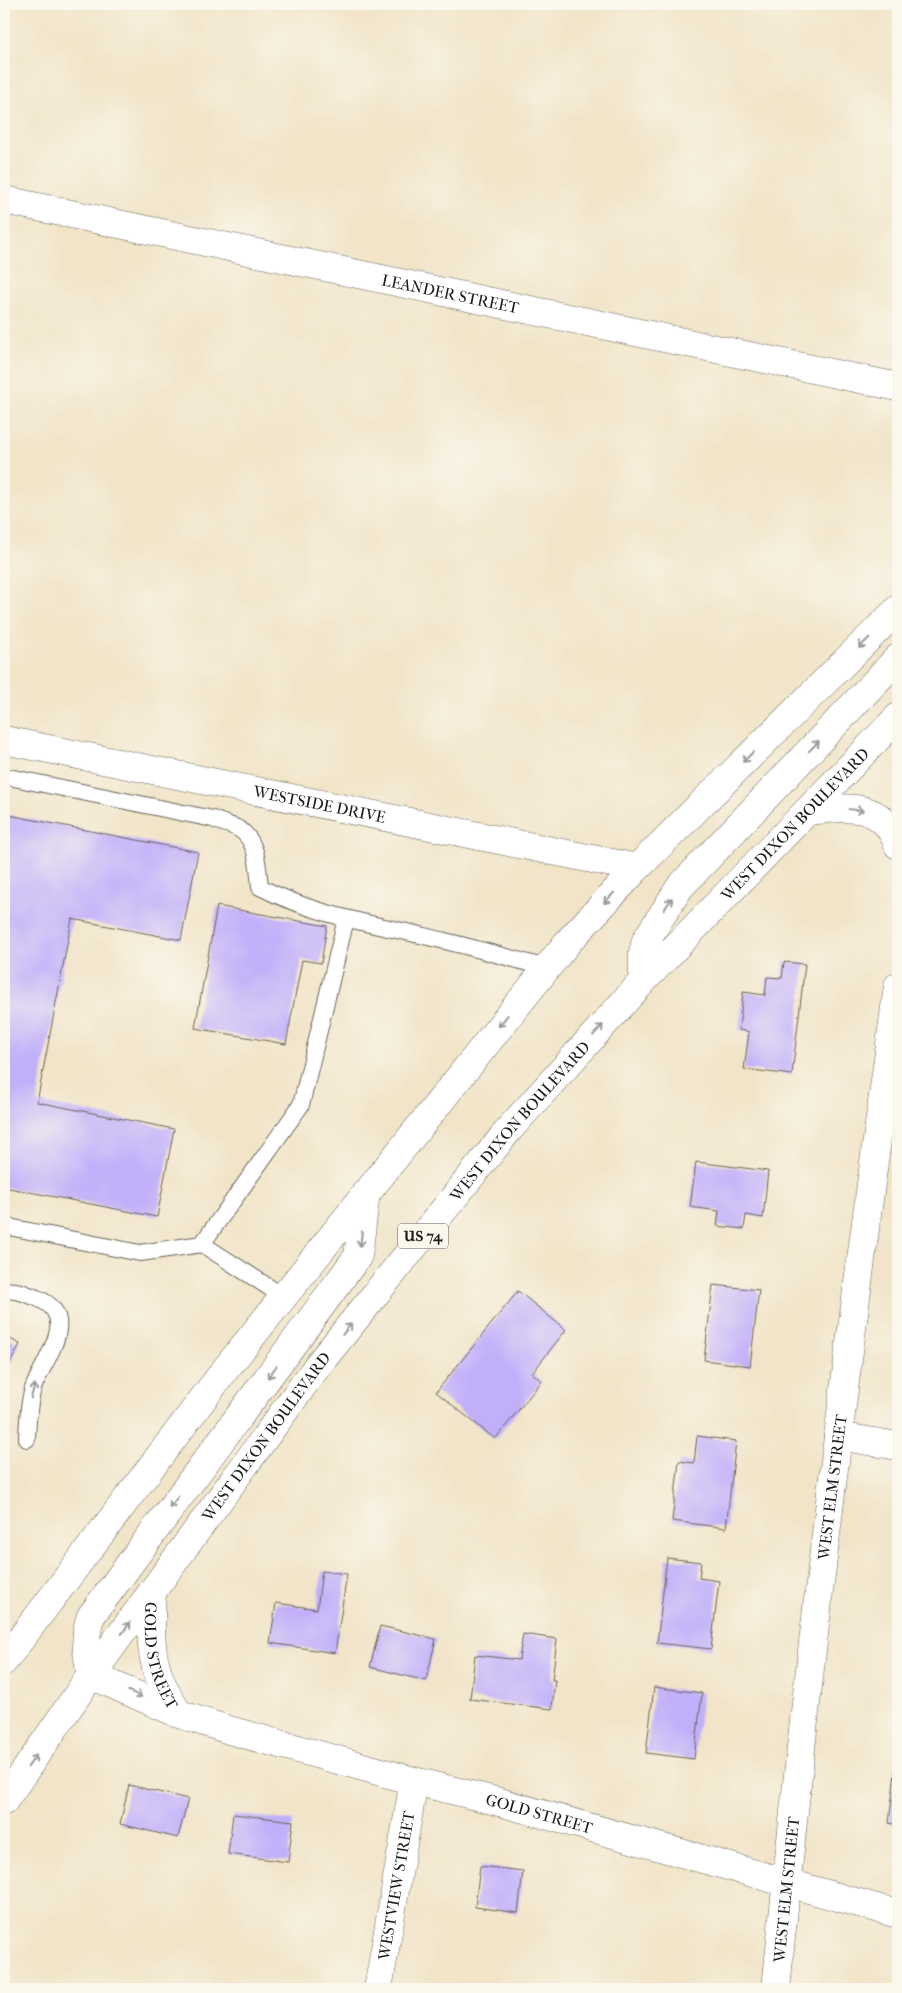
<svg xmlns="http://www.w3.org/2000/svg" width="902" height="1993" font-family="'IM FELL French Canon',serif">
  <rect width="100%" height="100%" fill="#fbf7ec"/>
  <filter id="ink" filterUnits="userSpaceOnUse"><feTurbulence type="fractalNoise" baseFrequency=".02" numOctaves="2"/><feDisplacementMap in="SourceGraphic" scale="10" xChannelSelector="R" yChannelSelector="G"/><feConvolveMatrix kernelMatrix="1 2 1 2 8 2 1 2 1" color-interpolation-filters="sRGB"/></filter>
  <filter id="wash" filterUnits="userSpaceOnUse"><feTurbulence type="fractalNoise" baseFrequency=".0096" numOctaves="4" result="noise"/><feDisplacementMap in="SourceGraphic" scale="20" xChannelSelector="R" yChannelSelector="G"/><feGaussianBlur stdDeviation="1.12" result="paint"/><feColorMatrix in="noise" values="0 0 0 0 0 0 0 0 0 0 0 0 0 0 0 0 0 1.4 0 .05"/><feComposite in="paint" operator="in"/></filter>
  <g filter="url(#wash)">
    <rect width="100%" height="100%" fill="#f1e4c8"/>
    <g id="blocks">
      <path fill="#c1aff9" d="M4,814L198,852L181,940L72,919L37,1102L174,1129L157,1217L4,1187Z
        M217,906L327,926L321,963L302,960L286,1044L195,1028Z
        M784,962L805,964L792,1075L744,1069L749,1032L739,1030L743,992L765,995L767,977L782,978Z
        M696,1162L768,1171L763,1218L746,1215L744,1229L717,1226L719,1211L690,1207Z
        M713,1285L759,1290L750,1366L704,1360Z
        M518,1291L566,1330L532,1373L542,1381L495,1439L436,1392Z
        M4,1336L20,1344L4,1376Z
        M697,1436L736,1441L726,1528L672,1521L679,1461L694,1463Z
        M667,1558L701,1562L699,1578L719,1581L711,1649L657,1643Z
        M322,1571L347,1574L335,1653L270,1643L276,1603L317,1609Z
        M380,1626L436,1639L426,1681L370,1667Z
        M523,1634L557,1639L552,1680H555L552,1709L470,1699L475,1655L519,1660Z
        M654,1687L702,1693L694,1759L646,1753Z
        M896,1764H898V1825L889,1823Z
        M129,1785L188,1799L178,1838L120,1824Z
        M233,1814L293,1821L288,1862L228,1854Z
        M480,1866L523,1871L518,1913L475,1907Z"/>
    </g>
  </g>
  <g filter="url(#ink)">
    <use href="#blocks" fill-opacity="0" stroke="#676258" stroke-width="1"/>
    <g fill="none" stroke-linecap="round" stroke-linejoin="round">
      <g stroke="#676258" stroke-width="18">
        <path id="service" d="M4,776L213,819C221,823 232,825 239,829C258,841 258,868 260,887C310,913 366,923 420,935C463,945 504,956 546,968
          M4,1226L140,1253L202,1244L284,1297
          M202,1244L301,1105L346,919
          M4,1291C16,1289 26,1294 37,1298C81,1316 45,1358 34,1386C28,1402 28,1422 27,1439"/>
      </g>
      <g stroke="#676258" stroke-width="29">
        <g id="minor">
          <path id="s1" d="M4,200L898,387"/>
          <path id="s2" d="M4,740L637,868"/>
          <path d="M808,811C847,807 883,801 898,845"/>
          <path d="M838,1436L898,1446"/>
          <path id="s3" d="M152,1593C149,1641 150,1673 179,1714"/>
          <path id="s4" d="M91,1675L179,1714L229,1730L414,1781L496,1801L898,1914"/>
          <path id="s5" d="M378,1989L414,1781"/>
          <path id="s6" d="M776,1989C808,1654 852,1320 898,986"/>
        </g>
      </g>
      <g stroke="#676258" stroke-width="29">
        <g id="trunk">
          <path d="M643,981V953L646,940L680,887L898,658"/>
          <path d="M4,1661L228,1366L567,943L637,868L898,609"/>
          <path d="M91,1675C87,1654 83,1636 91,1616L358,1256L366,1192"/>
          <path id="s7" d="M4,1801L91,1675L318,1365L511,1127L643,981L898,717"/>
        </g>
      </g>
      <use href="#service" stroke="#fff" stroke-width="16"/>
      <use href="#minor" stroke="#fff" stroke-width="28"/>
      <use href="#trunk" stroke="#fff" stroke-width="28"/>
    </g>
    <defs><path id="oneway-shaft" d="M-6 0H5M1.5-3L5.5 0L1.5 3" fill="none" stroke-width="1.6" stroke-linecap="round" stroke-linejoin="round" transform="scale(1.25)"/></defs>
    <g stroke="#999">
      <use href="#oneway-shaft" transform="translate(864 643) rotate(136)"/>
      <use href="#oneway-shaft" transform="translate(814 746) rotate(-46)"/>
      <use href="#oneway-shaft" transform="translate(748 757) rotate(135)"/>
      <use href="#oneway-shaft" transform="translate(856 810) rotate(8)"/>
      <use href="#oneway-shaft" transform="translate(609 898) rotate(133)"/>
      <use href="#oneway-shaft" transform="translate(668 904) rotate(-56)"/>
      <use href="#oneway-shaft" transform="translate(503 1021) rotate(129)"/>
      <use href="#oneway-shaft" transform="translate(598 1030) rotate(-48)"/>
      <use href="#oneway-shaft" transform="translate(361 1239) rotate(97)"/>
      <use href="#oneway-shaft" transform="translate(347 1329) rotate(-51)"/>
      <use href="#oneway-shaft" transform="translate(272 1372) rotate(127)"/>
      <use href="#oneway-shaft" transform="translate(33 1391) rotate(-73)"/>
      <use href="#oneway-shaft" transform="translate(174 1502) rotate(127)"/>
      <use href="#oneway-shaft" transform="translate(126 1628) rotate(-54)"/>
      <use href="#oneway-shaft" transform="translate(135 1694) rotate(24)"/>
      <use href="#oneway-shaft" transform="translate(32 1761) rotate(-55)"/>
    </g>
  </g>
  <g text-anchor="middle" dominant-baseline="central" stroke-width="4.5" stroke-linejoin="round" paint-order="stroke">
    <rect fill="#fbf7ec" stroke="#5f5e5a" stroke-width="1" x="398" y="1223.5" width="50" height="25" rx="4"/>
    <g font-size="15" font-weight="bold" fill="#1c1c1c">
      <text x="423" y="1236">US 74</text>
    </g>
    <g font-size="16" fill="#1c1c1c" stroke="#fbf7ec">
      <text stroke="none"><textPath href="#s1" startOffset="456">LEANDER STREET</textPath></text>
      <text stroke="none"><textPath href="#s2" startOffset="322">WESTSIDE DRIVE</textPath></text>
      <text stroke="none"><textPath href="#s7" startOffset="1259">WEST DIXON BOULEVARD</textPath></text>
      <text stroke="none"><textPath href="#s7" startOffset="854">WEST DIXON BOULEVARD</textPath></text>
      <text stroke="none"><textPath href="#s7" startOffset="449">WEST DIXON BOULEVARD</textPath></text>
      <text stroke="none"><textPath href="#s6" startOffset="505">WEST ELM STREET</textPath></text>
      <text stroke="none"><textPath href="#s3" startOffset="64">GOLD STREET</textPath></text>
      <text stroke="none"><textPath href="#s4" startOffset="470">GOLD STREET</textPath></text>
      <text stroke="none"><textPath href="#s5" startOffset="105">WESTVIEW STREET</textPath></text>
      <text stroke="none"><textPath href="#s6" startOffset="100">WEST ELM STREET</textPath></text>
    </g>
  </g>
  <rect width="902" height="1993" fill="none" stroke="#fbf7ec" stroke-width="20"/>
</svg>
